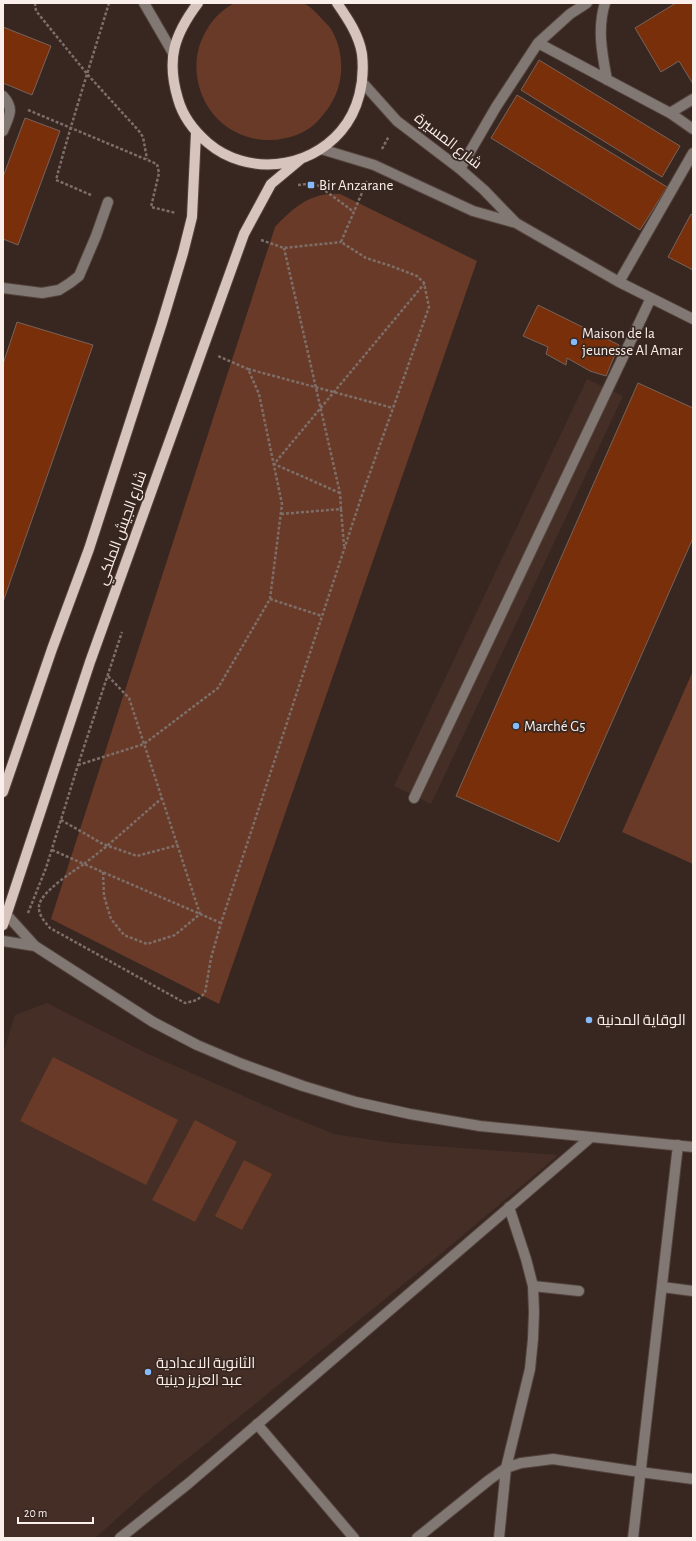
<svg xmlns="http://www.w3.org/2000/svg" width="696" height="1541" font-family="'Alegreya Sans',Cairo,sans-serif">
  <rect width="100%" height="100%" fill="#382720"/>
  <path fill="#452e25" d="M587,379L623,396L431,804L394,786Z
    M47,1003L146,1053L282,1113L334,1134L393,1143L558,1155L437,1257L151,1488L95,1538H3V1053L15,1015Z"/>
  <path fill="#693a27" d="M235,3C251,3 268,3 284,3C289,3 297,2 302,3C309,5 316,12 321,18C324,21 328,25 331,29C345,52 345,84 329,107C322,117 313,128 301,133C257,153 208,129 198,82C195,67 196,51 203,37C210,22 220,10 235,3Z
    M329,194H340L477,261L219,1004L51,919L275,227C290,211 306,196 329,194Z
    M693,671V864L622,832Z
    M53,1057L178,1120L146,1185L20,1121Z
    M195,1120L237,1142L195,1222L152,1200Z
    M244,1160L272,1174L242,1230L215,1216Z"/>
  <path fill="#792f09" stroke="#77635c" d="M676,3H693V84L679,61L661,72L635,28Z
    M3,27L51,46L32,95L3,83Z
    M539,60L680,146L662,177L521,90Z
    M517,95L667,187L640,230L491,138Z
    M25,118L60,131L18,245L3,239V177Z
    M691,214L693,216V270L668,257Z
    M538,305L619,345L606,376L590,371L567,358L566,365L546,354L548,347L523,336Z
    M17,322L93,345L3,602V364Z
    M638,383L693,408V538L559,842L456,796Z"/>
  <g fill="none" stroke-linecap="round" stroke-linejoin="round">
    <g stroke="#53433c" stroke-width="12">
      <path id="minor" d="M144,3L173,53
        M605,3C597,29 602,53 607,80
        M538,43L670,113L693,129
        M362,82L397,121L460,169L484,190L516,223
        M3,96C15,109 9,116 3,131
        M670,113L693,99
        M321,149L374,165L473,211L516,223L619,282L693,319
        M460,169L496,107L538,43L570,14L587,3
        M619,282L693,153
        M3,288L42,293L59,290L70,283L79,276L96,236L108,202
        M414,798L651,298
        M3,912L6,914L35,946L153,1022L197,1045L242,1064L303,1086L356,1102L410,1114L480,1126L693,1147
        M3,941L35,946
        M533,1286L579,1291
        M662,1287L693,1291
        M257,1424L354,1538
        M120,1538L189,1483L590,1138
        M417,1538L489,1480L506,1468L521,1463L553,1459L640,1472L693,1479
        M499,1538L506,1468L530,1369L533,1339L534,1312L533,1286L526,1259L509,1207
        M633,1538L678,1145"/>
    </g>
    <g stroke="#53433c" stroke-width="12">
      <path id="major" d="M198,3C174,35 166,59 178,99C183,117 194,131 208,143C247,176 308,170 341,131C359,110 365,81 362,54C359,35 348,19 337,3
        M3,792L52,649L89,549L162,323L183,253L192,217L196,133
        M3,925L90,662L244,234L271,184L301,159"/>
    </g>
    <path stroke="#7e6e69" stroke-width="2.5" stroke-dasharray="3 2" stroke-linecap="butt" d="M35,3L36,11L88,75L139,131L143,137L147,159
      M28,110L157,164L159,173L151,207L176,213
      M382,149L389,136
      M298,185L315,183L354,212
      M91,195L56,180C72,120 91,62 109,3
      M261,240L284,248L341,242
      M248,369L393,408
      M340,493L274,464L424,284
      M341,509L344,546
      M281,514L341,509L340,493L284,248
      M270,599L322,616
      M78,765L144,744L218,688L270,599L282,504L259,394L248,369L218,356
      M61,820L103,844L137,856L178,845
      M52,850L84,864L107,846L162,798
      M103,872L104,896L111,919L124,935L147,944L175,935L200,914L129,698L107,675
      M28,913L46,868L78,765L122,632
      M221,923L84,864C73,871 40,893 39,906C38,915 45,922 50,928L185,1003L197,1000L205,993L211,958L221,923L361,498L429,307L424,283L417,276L391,266L366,258L341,242L367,181"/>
    <use href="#minor" stroke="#817874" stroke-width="10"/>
    <use href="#major" stroke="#d7c4bd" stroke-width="10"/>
  </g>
  <g fill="#85bbfb" stroke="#382720" stroke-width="1.5">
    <rect x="307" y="181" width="8" height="8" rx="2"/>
    <circle cx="574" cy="342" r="4"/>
    <circle cx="516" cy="726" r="4"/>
    <circle cx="589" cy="1020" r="4"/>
    <circle cx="148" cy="1372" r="4"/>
  </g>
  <g text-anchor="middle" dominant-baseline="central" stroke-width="3.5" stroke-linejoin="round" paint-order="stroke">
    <g font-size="15" fill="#fbefeb" stroke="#382720">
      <text transform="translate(448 141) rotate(38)">شارع المسيرة</text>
      <text transform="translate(122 528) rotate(-70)">شارع الجيش الملكي</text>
    </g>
    <g font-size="15" fill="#fbefeb" stroke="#382720" text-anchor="start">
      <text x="319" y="185">Bir Anzarane</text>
      <text x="582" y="333">Maison de la<tspan x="582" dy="17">jeunesse Al Amar</tspan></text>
      <text x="524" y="726">Marché G5</text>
      <text x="597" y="1020">الوقاية المدنية</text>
      <text x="156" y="1363">الثانوية الاعدادية<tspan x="156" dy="17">عبد العزيز دينية</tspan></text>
    </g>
  </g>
  <rect width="696" height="1541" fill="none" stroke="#fbefeb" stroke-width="8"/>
  <path d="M18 1517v6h75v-6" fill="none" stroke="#fbefeb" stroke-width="2"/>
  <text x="24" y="1517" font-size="12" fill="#fbefeb" stroke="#382720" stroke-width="3" paint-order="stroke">20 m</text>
</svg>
